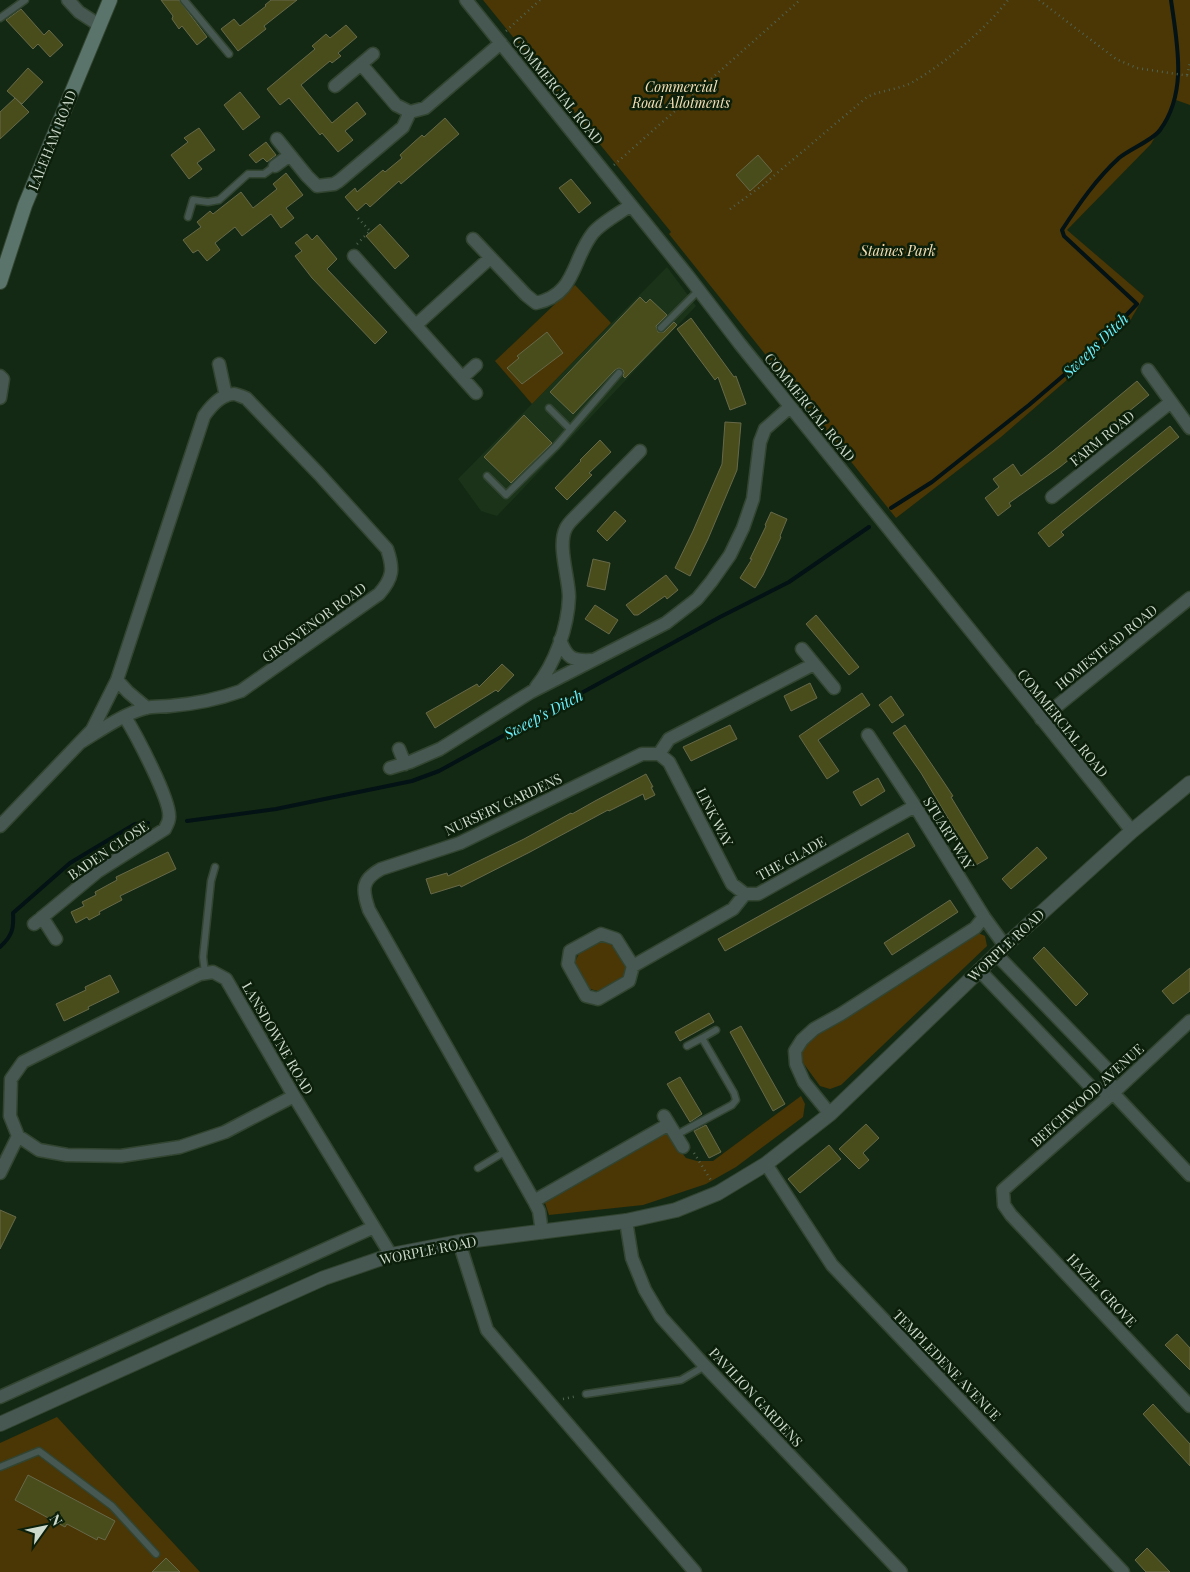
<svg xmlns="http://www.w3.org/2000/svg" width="1190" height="1572" font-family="'Playfair Display',serif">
  <rect width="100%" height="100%" fill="#142913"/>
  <path fill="#1a3319" d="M667,267L696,306L497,516L481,511L458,479Z"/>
  <path fill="#4b3605" d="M483,0H1190V105L1176,100L1151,144L1067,230L1144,296L1130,321L1098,353L1001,437L896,518L673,239L669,234L671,232Z
    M575,285L611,323L532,404L495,361Z
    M976,932L985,936L987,946L841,1085L830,1089L820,1086L801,1060L800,1052L807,1040Z
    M600,940L613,945L626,967L625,976L601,992L587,988L574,965L579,953Z
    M801,1096L805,1104L803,1117L736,1167L706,1184L643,1205L549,1215L545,1203L551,1193L657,1132L667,1134L686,1158L697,1161H713Z
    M57,1417L200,1572H0V1443Z"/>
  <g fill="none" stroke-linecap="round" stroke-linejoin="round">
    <path stroke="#031214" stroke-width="4" d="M891,508L932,482L1029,405L1091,352L1137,304L1064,236L1062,230C1079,204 1096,179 1119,158C1130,149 1153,140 1160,130C1188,92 1177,43 1171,0
      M187,821L276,809L412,781L439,771L720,617L789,582L869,527
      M0,947C12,936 14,929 13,913L70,863L135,824L148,823"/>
  </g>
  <path fill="#494d1c" stroke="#666949" d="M161,0H179L207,37L197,45L182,26L179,29L172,19L173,16Z
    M271,0H297L264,26L266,29L238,51L221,29L234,19L240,26L266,6L265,5Z
    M21,9L44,35L49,30L63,45L50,57L38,44L33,49L6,20Z
    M346,25L357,37L338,53L341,56L332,63L330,61L301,85L332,123L357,102L366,114L345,131L353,140L338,152L322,133L320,135L289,98L280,105L267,89L315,49L312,46L326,34L330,38Z
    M28,68L43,82L22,104L7,91Z
    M240,92L260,117L243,130L224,105Z
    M15,98L29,112L0,139V112Z
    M445,118L459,134L401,184L399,181L370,207L366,203L357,211L345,197L355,188L357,192L383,170L385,172L402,158L400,155L413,143L422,135L424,137Z
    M199,128L215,150L197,163L202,169L189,179L171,155L188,142L184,138Z
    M266,142L276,155L267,162L263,158L256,163L249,155Z
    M758,155L772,171L750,191L736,175Z
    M286,173L303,195L286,208L294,218L281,228L271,214L242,236L235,227L215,243L220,250L207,261L198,250L193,253L183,240L201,227L197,222L210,211L213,214L241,192L253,208L277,189L273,184Z
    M571,179L591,203L579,213L559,188Z
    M380,224L409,256L395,269L366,236Z
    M307,234L312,240L317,235L337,259L327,269L387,332L375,344L312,278L295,256L302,251L295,243Z
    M640,297L646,303L650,299L667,315L656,326L658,332H664L674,322L677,325L625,378L623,376L624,373L623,370L619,368L615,370L573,414L550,392Z
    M691,318L734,377L736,376L746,404L730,410L718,377L715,380L677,329Z
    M547,332L563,353L522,384L507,368L519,358L517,356Z
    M1137,381L1149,395L1060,467L1009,503L1011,506L998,516L985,498L999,487L993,479L1013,464L1021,476L1053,451Z
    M524,415L552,443L511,483L484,457Z
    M725,422L741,423L737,470L708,539L690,576L675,568L693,531L722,464Z
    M1170,426L1179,437L1061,532L1064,535L1049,547L1038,533Z
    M600,440L611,452L589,473L592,475L567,500L555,488L581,461L580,460Z
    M615,511L626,521L607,541L597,531Z
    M771,512L787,519L780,536L781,537L763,575L755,588L740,578L752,559H750L766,526L765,525Z
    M593,559L610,563L605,590L587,586Z
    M666,575L678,590L667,599L665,596L638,615H634L626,605Z
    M595,605L618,620L609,634L585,619Z
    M816,615L859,667L849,675L806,624Z
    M502,664L514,675L498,692L496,690L435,728L426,713L477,684L479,687Z
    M810,683L817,698L791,711L784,696Z
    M862,693L870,705L818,740L839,771L827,779L799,736Z
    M891,696L904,715L892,723L879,705Z
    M730,725L737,739L691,761L683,747Z
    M905,725L941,778L953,796L951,797L988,858L976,865L921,773L893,733Z
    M646,774L653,787H651L655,795L645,800L643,794L609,811L608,810L530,852L461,887L460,885L431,894L426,879L447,873L448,876L524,839L571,813L572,814L595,801Z
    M878,778L885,791L861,806L853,792Z
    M908,833L915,846L725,951L718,939Z
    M1037,847L1047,858L1011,889L1002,879Z
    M168,852L176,869L120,896L122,900L99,912L100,914L89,920L87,917L76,923L71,912L84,906L82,902L96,895L95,892L117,880L116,877Z
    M950,900L958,912L892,955L884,943Z
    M1044,947L1088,994L1076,1006L1033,958Z
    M1190,968V991L1173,1004L1162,991Z
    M110,975L119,992L88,1007L89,1009L64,1021L56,1004L86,990L85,987Z
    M709,1013L714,1022L680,1041L675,1032Z
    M741,1026L785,1104L773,1111L730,1032Z
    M680,1077L702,1114L690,1122L667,1084Z
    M866,1124L879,1138L863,1153L869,1160L859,1169L839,1149Z
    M706,1125L721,1152L709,1158L694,1131Z
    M829,1145L841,1159L800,1193L788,1179Z
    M0,1210L16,1217L0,1249Z
    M1177,1334L1190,1348V1370L1165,1345Z
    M1153,1404L1190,1444V1466L1143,1414Z
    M28,1475L115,1521L105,1540L98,1537L97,1540L67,1524L65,1527L15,1500Z
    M1147,1548L1170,1572H1146L1135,1560Z
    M166,1558L180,1572H152Z"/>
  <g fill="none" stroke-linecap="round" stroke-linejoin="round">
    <g stroke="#324531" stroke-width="9">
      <path id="service" d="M184,0L229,54
        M0,18L25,0
        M188,217L193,200L208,202L219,200L248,174H264L275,166
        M661,328L699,290
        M549,408L570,429
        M487,476L506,495L556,446L619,373
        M205,973L203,957L211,881L215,867
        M702,1038L716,1030
        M676,1135L732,1105L736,1100L734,1093L702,1038L687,1046
        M478,1168L506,1151
        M586,1394L681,1380L705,1366
        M0,1467L39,1451L112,1506L156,1554"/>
    </g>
    <g stroke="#324531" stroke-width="15">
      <path id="minor" d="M68,0L79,12L99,25
        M466,0L688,276L740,344L1132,831
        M361,64L396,105L410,112
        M335,86L373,54
        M277,139L307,176L317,186L334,184L339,181L403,127L410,112L425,108L501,43
        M275,166L290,155
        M473,239L526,295L536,303C576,295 572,259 593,233C601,223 620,213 631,205
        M354,256L476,393
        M416,325L490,258
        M219,364L226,396
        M1148,370L1190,428
        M0,376L3,379L0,398
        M463,377L476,365
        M1052,497L1171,402
        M560,640C567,658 572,661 591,660
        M802,649L834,688
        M117,680L128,692L147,708
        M536,687C555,664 568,627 569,597C569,578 557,545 566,528C568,524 571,521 574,518L640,451
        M1041,719L1190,598
        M868,735L915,806L984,917L1005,946
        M399,749L405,764
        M659,754L669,762L732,884L745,894
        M390,768L410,762L440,749L531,692L666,623L697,599L711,582L730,555L743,528L753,499L760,442L765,429L790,407
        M0,826L92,730L117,680L204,416C211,406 221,394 234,394C237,394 242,397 246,398L319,474L387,549C394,569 393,578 379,594L241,691C219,699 194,704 170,706C162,707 154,706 146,708C123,714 101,730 81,742
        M42,917L56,939
        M34,924L97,872L165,829C166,826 169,822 169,818C172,802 135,733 125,717
        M996,954L1108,1070L1113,1093L1190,1175
        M633,966L616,939L601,934L570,951L568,964L586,996L598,999L629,981L633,966L733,909L745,894H758L915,806
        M979,970L1091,1087L1113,1093
        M1190,1021L1113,1093L1003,1190L1004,1205L1011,1215L1190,1406
        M11,1079L23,1062L200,974L213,972L226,979L294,1096L391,1255
        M11,1079L10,1116L18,1136L39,1150L67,1155L121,1156L180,1147L225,1132L294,1096
        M830,1114L804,1082L796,1064L795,1051L802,1040L814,1029L841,1014L975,928L984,917
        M664,1116L683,1147
        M766,1164L832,1265L1123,1572
        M0,1173L18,1136
        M534,1201L669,1124
        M626,1221L632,1258L645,1290L661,1317L705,1366L901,1572
        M542,1232L539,1211L534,1201L369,910C362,890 361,880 381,869L460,843L642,754H659L669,739L814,664
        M459,1242L487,1330L695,1572
        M0,1397L374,1227"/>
    </g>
    <g stroke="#324531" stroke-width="16">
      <path id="tertiary" d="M0,1424L324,1278L391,1255L459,1242L626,1221L676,1210L718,1193L766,1164L830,1114L1005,946L1132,831L1190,783"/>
    </g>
    <g stroke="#324531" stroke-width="16">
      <path id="secondary" d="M0,282L25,205L110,0"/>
    </g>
    <path stroke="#50634f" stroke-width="2.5" stroke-dasharray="1 4" stroke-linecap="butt" d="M1039,0L1116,59L1137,68L1190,76
      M506,31L540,0
      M1187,75L1190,63
      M614,165L800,0
      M730,209L763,185L867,97C881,90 897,90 911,83C942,66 987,28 1008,0
      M357,244L370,231L358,218
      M694,1153L712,1182
      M563,1399L577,1396"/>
    <use href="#service" stroke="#475752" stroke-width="6"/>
    <use href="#minor" stroke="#475752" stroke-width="12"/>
    <use href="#tertiary" stroke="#475752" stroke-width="14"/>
    <use href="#secondary" stroke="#5a746c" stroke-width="14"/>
  </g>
  <g text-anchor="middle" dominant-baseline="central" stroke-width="5" stroke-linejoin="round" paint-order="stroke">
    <g font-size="14" font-style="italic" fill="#f6e0b7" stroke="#0b1f0a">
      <text x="681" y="86">Commercial<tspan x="681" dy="16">Road Allotments</tspan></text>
      <text x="898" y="250">Staines Park</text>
    </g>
    <g font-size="14" fill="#cddacc" stroke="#0b1f0a">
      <text transform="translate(558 90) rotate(51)">COMMERCIAL ROAD</text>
      <text transform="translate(52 140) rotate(-68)">LALEHAM ROAD</text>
      <text transform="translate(810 407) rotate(51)">COMMERCIAL ROAD</text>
      <text transform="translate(1102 438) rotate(-39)">FARM ROAD</text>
      <text transform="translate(314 622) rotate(-36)">GROSVENOR ROAD</text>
      <text transform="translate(1106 647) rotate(-39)">HOMESTEAD ROAD</text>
      <text transform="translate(1063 723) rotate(51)">COMMERCIAL ROAD</text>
      <text transform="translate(503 804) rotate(-25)">NURSERY GARDENS</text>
      <text transform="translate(715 817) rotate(63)">LINK WAY</text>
      <text transform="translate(949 833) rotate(58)">STUART WAY</text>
      <text transform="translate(108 850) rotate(-34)">BADEN CLOSE</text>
      <text transform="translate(791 858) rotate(-29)">THE GLADE</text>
      <text transform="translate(1006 945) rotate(-43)">WORPLE ROAD</text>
      <text transform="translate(278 1038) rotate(60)">LANSDOWNE ROAD</text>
      <text transform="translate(1087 1095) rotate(-42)">BEECHWOOD AVENUE</text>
      <text transform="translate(428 1250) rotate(-11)">WORPLE ROAD</text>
      <text transform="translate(1102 1290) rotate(47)">HAZEL GROVE</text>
      <text transform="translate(947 1365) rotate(46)">TEMPLEDENE AVENUE</text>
      <text transform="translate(756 1397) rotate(47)">PAVILION GARDENS</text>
    </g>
    <g font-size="15" font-style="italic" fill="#6bf1fe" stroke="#0b1f0a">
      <text transform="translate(1095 345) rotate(-44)">Sweeps Ditch</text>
      <text transform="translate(543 714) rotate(-28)">Sweep's Ditch</text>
    </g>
  </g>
  <g transform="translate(45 1527) rotate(57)" stroke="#0b1f0a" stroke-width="4" paint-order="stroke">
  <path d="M0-4L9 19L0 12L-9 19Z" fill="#cddacc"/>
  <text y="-8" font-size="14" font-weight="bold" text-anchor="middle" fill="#cddacc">N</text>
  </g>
</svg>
